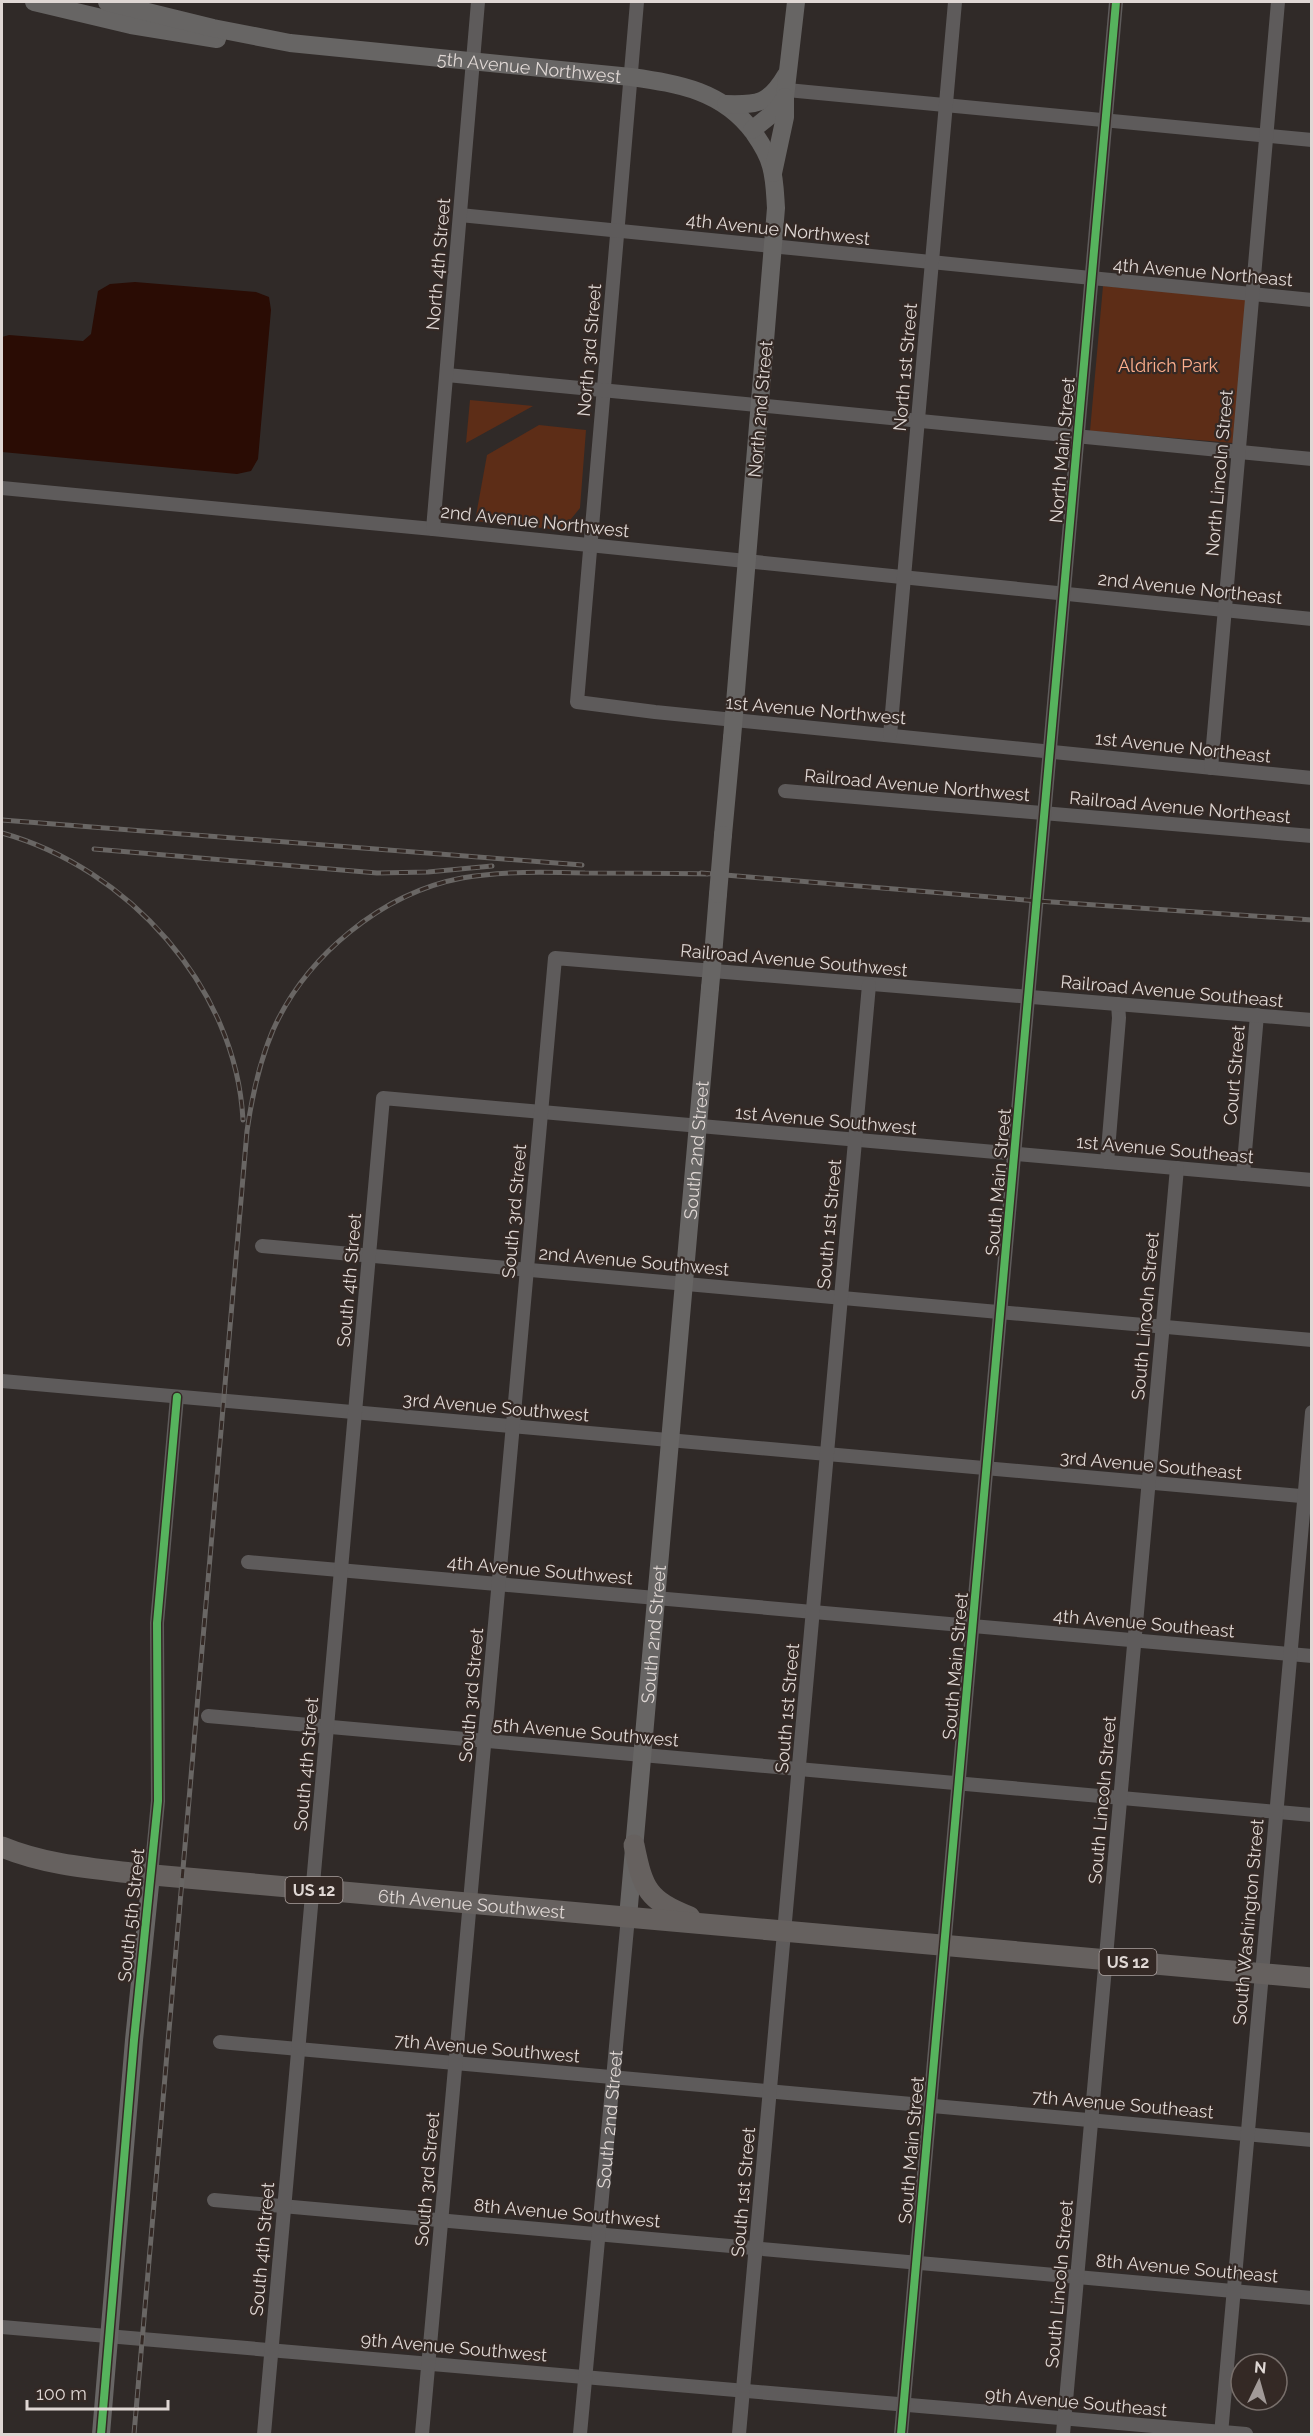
<svg xmlns="http://www.w3.org/2000/svg" width="1313" height="2436" font-family="Raleway,sans-serif">
  <rect width="100%" height="100%" fill="#302a28"/>
  <path fill="#5d2d17" d="M1103,286L1246,299L1233,443L1090,431Z
    M470,400L533,406L466,443Z
    M539,425L586,430L580,508L562,530L475,521L487,455Z"/>
  <path fill="#2a0c04" d="M135,282L256,292L269,297L271,310L258,459L251,471L237,474L2,452V337L9,335L83,341L91,334L98,291L110,284Z"/>
  <g fill="none" stroke-linecap="round" stroke-linejoin="round">
    <g stroke="#5e5b5b" stroke-width="14">
      <path d="M637,2L577,702L655,712L1312,778"/>
      <path d="M787,90L1312,140"/>
      <path d="M460,215L1312,300"/>
      <path d="M447,375L1312,459"/>
      <path d="M2,488L433,529L1312,619"/>
      <path d="M433,529L478,2"/>
      <path d="M890,735L955,2"/>
      <path d="M1211,768L1278,2"/>
      <path d="M785,791L1312,836"/>
      <path d="M1107,1162L1119,1018L1118,1004"/>
      <path d="M1243,1174L1257,1015"/>
      <path d="M262,1246L1312,1340"/>
      <path d="M2,1381L1312,1497"/>
      <path d="M248,1562L1312,1656"/>
      <path d="M208,1716L1312,1815"/>
      <path d="M151,1875L158,1801L157,1623L177,1397"/>
      <path d="M220,2042L1312,2140"/>
      <path d="M214,2200L1312,2298"/>
      <path d="M2,2327L1246,2434"/>
      <path d="M264,2434L383,1098L1312,1180"/>
      <path d="M422,2434L555,958L1312,1020"/>
      <path id="s1" d="M580,2434L628,1917"/>
      <path d="M739,2434L869,985"/>
      <path d="M901,2434L1116,2"/>
      <path d="M1063,2434L1177,1168"/>
      <path d="M1221,2434L1312,1412"/>
    </g>
    <g stroke="#676564" stroke-width="18">
      <path d="M34,2L131,25L217,39"/>
      <path id="s2" d="M107,2L213,28L290,43L631,77C680,84 723,91 754,133C761,143 768,154 771,166C775,180 775,194 776,208L735,703"/>
      <path d="M726,104C758,105 769,104 786,75"/>
      <path d="M752,130L777,110L785,97L796,2"/>
      <path d="M773,173L785,117V97"/>
      <path d="M723,835L732,738"/>
      <path d="M713,956L718,894"/>
      <path id="s3" d="M628,1917L710,988"/>
      <path d="M101,2434L134,2040L151,1875"/>
    </g>
    <g stroke="#66615f" stroke-width="21">
      <path d="M634,1845C643,1890 648,1900 690,1917"/>
      <path id="s4" d="M2,1847C43,1864 87,1868 131,1873L1312,1978"/>
    </g>
    <g stroke="#696664" stroke-width="5">
      <path id="rail" d="M2,820L582,865
        M2,833C128,868 236,987 243,1120
        M94,849L377,873L428,872L492,866
        M701,873L1038,901L1312,920
        M134,2434L247,1131C252,1096 259,1063 273,1030C306,956 382,893 462,878C503,871 544,872 585,873C626,873 667,873 708,874"/>
    </g>
    <use href="#rail" stroke="#342925" stroke-width="3" stroke-dasharray="9" stroke-linecap="butt"/>
    <path stroke="#676564" stroke-width="18" d="M732,738L735,703
      M718,894L723,835
      M710,988L713,956"/>
    <g stroke="#342925" stroke-width="11">
      <path id="cycleway" d="M101,2434L134,2040L158,1801L157,1623L177,1397
        M901,2434L1116,2"/>
    </g>
    <use href="#cycleway" stroke="#56b35d" stroke-width="8"/>
  </g>
  <g text-anchor="middle" dominant-baseline="central" stroke-width="4.5" stroke-linejoin="round" paint-order="stroke">
    <g fill="#342925" stroke="#aca3a0" stroke-width="1.5">
      <rect x="285.5" y="1877" width="57" height="26" rx="4.5"/>
      <rect x="1099.5" y="1949" width="57" height="26" rx="4.5"/>
    </g>
    <g font-size="16" font-weight="bold" fill="#dfd7d4">
      <text x="314" y="1890">US 12</text>
      <text x="1128" y="1962">US 12</text>
    </g>
    <g font-size="18" fill="#dfd7d4" stroke="#342925">
      <text stroke="none"><textPath href="#s2" startOffset="428">5th Avenue Northwest</textPath></text>
      <text transform="translate(778 229) rotate(6)">4th Avenue Northwest</text>
      <text transform="translate(438 264) rotate(-85)">North 4th Street</text>
      <text transform="translate(1203 272) rotate(5)">4th Avenue Northeast</text>
      <text transform="translate(589 350) rotate(-85)">North 3rd Street</text>
      <text transform="translate(905 367) rotate(-85)">North 1st Street</text>
      <text transform="translate(760 409) rotate(-85)">North 2nd Street</text>
      <text transform="translate(1062 450) rotate(-85)">North Main Street</text>
      <text transform="translate(1219 473) rotate(-85)">North Lincoln Street</text>
      <text transform="translate(535 521) rotate(6)">2nd Avenue Northwest</text>
      <text transform="translate(1190 588) rotate(6)">2nd Avenue Northeast</text>
      <text transform="translate(816 710) rotate(5)">1st Avenue Northwest</text>
      <text transform="translate(1183 747) rotate(6)">1st Avenue Northeast</text>
      <text transform="translate(917 785) rotate(5)">Railroad Avenue Northwest</text>
      <text transform="translate(1180 807) rotate(5)">Railroad Avenue Northeast</text>
      <text transform="translate(794 960) rotate(5)">Railroad Avenue Southwest</text>
      <text transform="translate(1172 991) rotate(5)">Railroad Avenue Southeast</text>
      <text transform="translate(1234 1075) rotate(-85)">Court Street</text>
      <text transform="translate(826 1120) rotate(5)">1st Avenue Southwest</text>
      <text transform="translate(1165 1149) rotate(5)">1st Avenue Southeast</text>
      <text stroke="none"><textPath href="#s3" startOffset="770">South 2nd Street</textPath></text>
      <text transform="translate(998 1182) rotate(-85)">South Main Street</text>
      <text transform="translate(514 1211) rotate(-85)">South 3rd Street</text>
      <text transform="translate(829 1224) rotate(-85)">South 1st Street</text>
      <text transform="translate(634 1261) rotate(5)">2nd Avenue Southwest</text>
      <text transform="translate(349 1280) rotate(-85)">South 4th Street</text>
      <text transform="translate(1145 1316) rotate(-85)">South Lincoln Street</text>
      <text transform="translate(496 1407) rotate(5)">3rd Avenue Southwest</text>
      <text transform="translate(1151 1465) rotate(5)">3rd Avenue Southeast</text>
      <text transform="translate(540 1570) rotate(5)">4th Avenue Southwest</text>
      <text transform="translate(1144 1623) rotate(5)">4th Avenue Southeast</text>
      <text stroke="none"><textPath href="#s3" startOffset="284">South 2nd Street</textPath></text>
      <text transform="translate(955 1666) rotate(-85)">South Main Street</text>
      <text transform="translate(471 1695) rotate(-85)">South 3rd Street</text>
      <text transform="translate(787 1708) rotate(-85)">South 1st Street</text>
      <text transform="translate(586 1732) rotate(5)">5th Avenue Southwest</text>
      <text transform="translate(306 1764) rotate(-85)">South 4th Street</text>
      <text transform="translate(1102 1800) rotate(-85)">South Lincoln Street</text>
      <text stroke="none"><textPath href="#s4" startOffset="474">6th Avenue Southwest</textPath></text>
      <text transform="translate(131 1915) rotate(-84)">South 5th Street</text>
      <text transform="translate(1248 1922) rotate(-85)">South Washington Street</text>
      <text transform="translate(487 2048) rotate(5)">7th Avenue Southwest</text>
      <text transform="translate(1123 2104) rotate(5)">7th Avenue Southeast</text>
      <text stroke="none"><textPath href="#s1" startOffset="316">South 2nd Street</textPath></text>
      <text transform="translate(911 2150) rotate(-85)">South Main Street</text>
      <text transform="translate(427 2179) rotate(-85)">South 3rd Street</text>
      <text transform="translate(743 2192) rotate(-85)">South 1st Street</text>
      <text transform="translate(567 2213) rotate(5)">8th Avenue Southwest</text>
      <text transform="translate(262 2249) rotate(-85)">South 4th Street</text>
      <text transform="translate(1187 2268) rotate(5)">8th Avenue Southeast</text>
      <text transform="translate(1059 2284) rotate(-85)">South Lincoln Street</text>
      <text transform="translate(454 2347) rotate(5)">9th Avenue Southwest</text>
      <text transform="translate(1076 2402) rotate(5)">9th Avenue Southeast</text>
    </g>
    <g font-size="18" fill="#feaf8e" stroke="#342925">
      <text x="1168" y="365">Aldrich Park</text>
    </g>
  </g>
  <rect width="1313" height="2436" fill="none" stroke="#dfd7d4" stroke-width="6"/>
  <g transform="translate(1259 2382) rotate(5)"><circle r="28" fill="#342925" stroke="#786f6b" stroke-width="1.5"/>
  <path d="M0-4.5L10 22L0 15L-10 22Z" fill="#a29a98"/>
  <text y="-9" font-size="16" font-weight="bold" text-anchor="middle" fill="#dfd7d4">N</text>
  </g>
  <path d="M27 2400v9h141v-9" fill="none" stroke="#dfd7d4" stroke-width="3"/>
  <text x="36" y="2400" font-size="18" fill="#dfd7d4" stroke="#342925" stroke-width="4.5" paint-order="stroke">100 m</text>
</svg>
